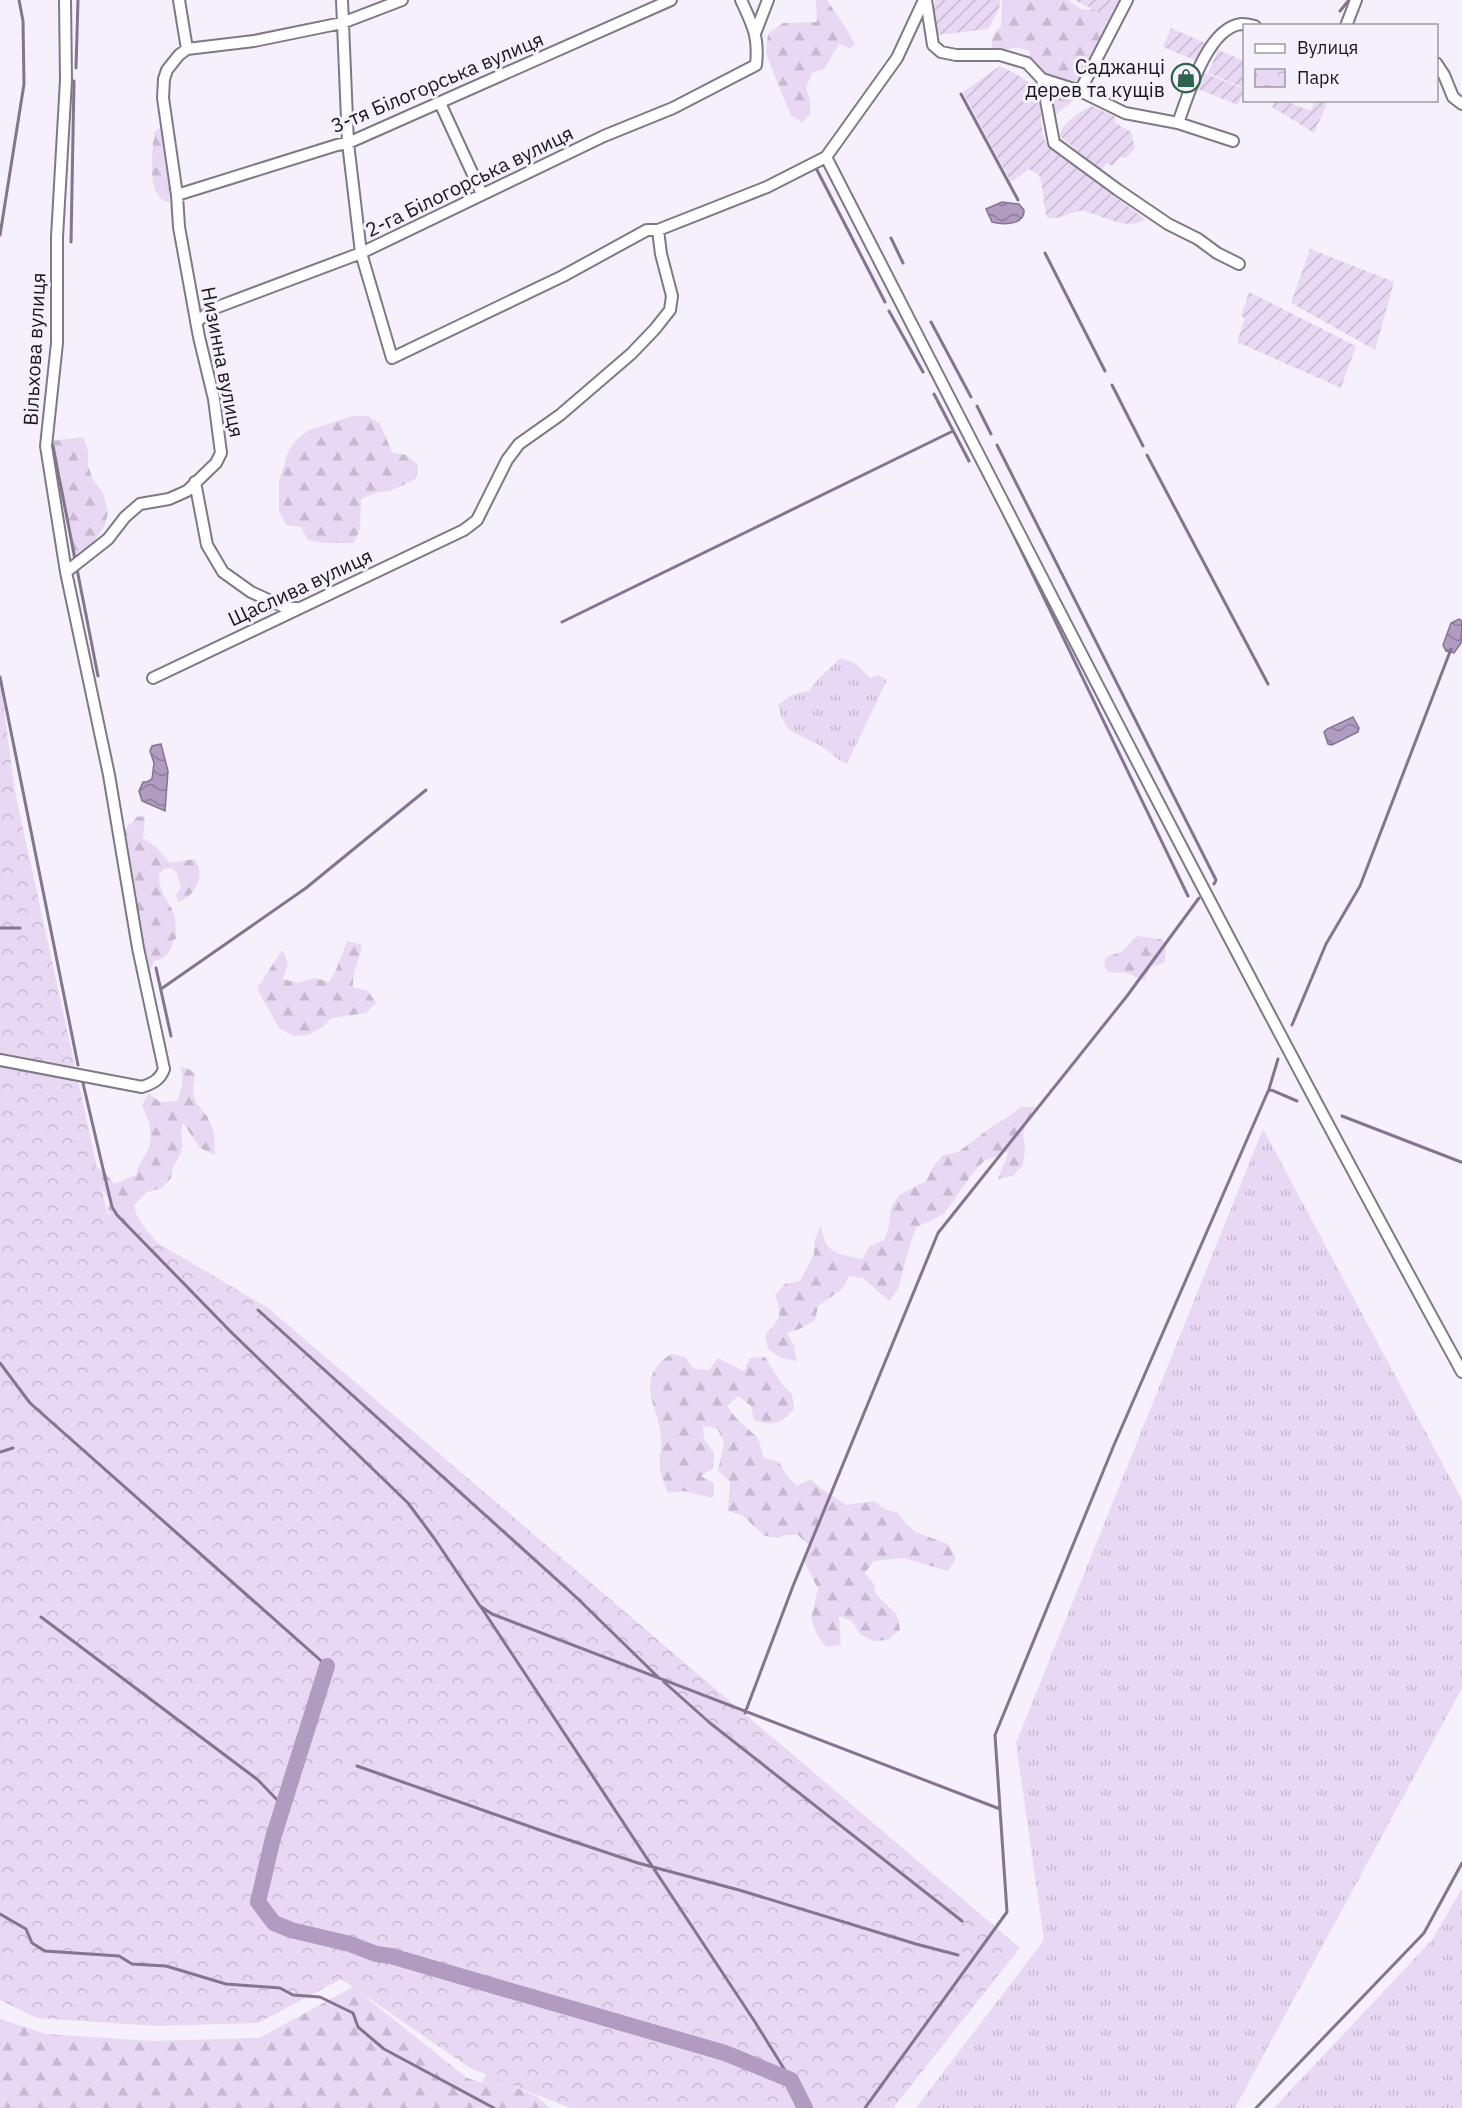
<svg xmlns="http://www.w3.org/2000/svg" width="1462" height="2108" font-family="'IBM Plex Sans',sans-serif">
  <defs>
    <pattern id="grass-tufts" width="24" height="20" patternUnits="userSpaceOnUse" patternTransform="scale(1.5)"><rect width="24" height="20" fill="#e8d8f3"/><path d="M3 7l-1-3M5 7V3M7 7l1-3M15 17l-1-3M17 17v-4M19 17l1-3" fill="none" stroke="#c6b9d0"/></pattern>
    <pattern id="forest-firs" width="22" height="20" patternUnits="userSpaceOnUse" patternTransform="scale(1.5)"><rect width="22" height="20" fill="#e8d8f3"/><path d="M5 1l3.5 6h-7zM16 11l3.5 6h-7z" fill="#c6b9d0"/></pattern>
    <pattern id="park-crowns" width="20" height="18" patternUnits="userSpaceOnUse" patternTransform="scale(1.5)"><rect width="20" height="18" fill="#e8d8f3"/><path d="M2 6a3 3 0 1 1 6 0M12 15a3 3 0 1 1 6 0" fill="none" stroke="#c6b9d0"/></pattern>
    <pattern id="garden-furrows" width="10" height="10" patternUnits="userSpaceOnUse" patternTransform="scale(1.5)"><rect width="10" height="10" fill="#e8d8f3"/><path d="M-1 1l2-2M0 10L10 0M9 11l2-2" fill="none" stroke="#c6b9d0"/></pattern>
    <pattern id="water-waves" width="16" height="10" patternUnits="userSpaceOnUse" patternTransform="scale(1.5)"><rect width="16" height="10" fill="#b19bc1"/><path d="M0 5q4-4 8 0t8 0" fill="none" stroke="#8f7d9c"/></pattern>
  </defs>
  <rect width="100%" height="100%" fill="#f6f0fc"/>
  <path fill="url(#grass-tufts)" d="M840,658L855,663L870,678L878,675L887,680L847,764C838,760 832,754 824,748C800,732 785,738 778,705L791,695L809,691C817,678 829,670 840,658Z
    M1263,1129L1462,1500V1688L1235,2108H916L1044,1940L1016,1743Z
    M1462,1888V2108H1274L1432,1940Z"/>
  <path fill="url(#forest-firs)" d="M816,0H827C836,15 847,28 855,44L850,48L839,44L824,69L812,73L806,88L810,100V114L802,123L791,115L775,77L766,53L768,34L783,23L817,22Z
    M1002,0H1068L1081,9L1088,10L1096,8L1107,0H1120L1119,8L1072,90L1076,95L1074,100L1054,116C1049,94 1046,73 1028,58L1030,51L1016,47L994,53C989,43 992,33 1001,27Z
    M161,127L170,194L169,202C145,199 153,149 154,132Z
    M352,416H368L380,424L392,452L406,455L418,464L416,479L390,491L375,493L361,499L360,529L354,543H322L308,540L301,527L286,525L279,511V481L288,452L296,440L309,430Z
    M83,437L88,451V466L93,480L103,493L108,512L105,525L87,552L76,559L72,557L71,540L58,484L62,477L51,441Z
    M144,816C146,824 143,830 143,838L156,847L170,863L194,859C207,874 195,897 178,902L176,895L181,888L177,873L172,868L164,869L159,875C159,895 169,899 174,915C176,922 176,932 176,939L173,940C172,952 166,958 154,961L149,972L145,966L142,951V927L137,912L124,835L126,827L132,823L136,817Z
    M1137,936L1160,939L1166,943L1165,962L1151,967L1144,980C1138,979 1135,976 1129,974C1121,971 1115,975 1107,971L1104,964L1106,957L1121,952Z
    M347,941L362,945C360,961 352,970 353,987L368,991L376,1003L366,1013L332,1018L321,1028L308,1035L293,1036L279,1028L257,989L282,950L288,963L283,979L298,983L315,978L329,982L336,970Z
    M180,1067L189,1069L195,1074L193,1091L196,1103L207,1116L214,1132L215,1155L200,1148L183,1123C180,1133 183,1138 182,1147C181,1158 172,1163 171,1178L162,1188L147,1192L134,1205C135,1221 154,1236 163,1251L111,1216L108,1209L110,1202L102,1188L95,1166L106,1174L114,1184L133,1176H136C138,1166 140,1162 146,1154C155,1138 150,1121 142,1106L148,1093L160,1102L177,1101C182,1089 185,1080 180,1067Z
    M1020,1107H1035L1027,1120L1023,1134L1025,1149L1023,1165L1013,1176L998,1179L1009,1151L984,1161L973,1173L944,1214L917,1227L911,1241L898,1289L889,1301L863,1278L849,1276L842,1289L818,1306L815,1320L802,1328L787,1333L794,1346L796,1361L781,1358L768,1349L765,1335C780,1320 783,1315 775,1295L785,1284L800,1281L814,1254L815,1239L821,1225C825,1255 836,1253 862,1259L870,1246L884,1240L889,1226L891,1208L899,1195L926,1181L933,1167L943,1155L958,1152L994,1125L1008,1117Z
    M671,1354L685,1357L694,1369L709,1370L718,1358L744,1371L750,1358L765,1357L781,1383L792,1394L794,1409C780,1425 774,1426 754,1420L751,1406L738,1396L727,1406L736,1418L758,1438L764,1458L779,1462L786,1475L797,1486L811,1479C821,1491 834,1495 846,1505L875,1501L884,1509L898,1513C914,1537 924,1534 948,1544L956,1558L948,1571L904,1558L874,1561L865,1573L874,1584L876,1594L897,1615L900,1630L888,1640L873,1641L860,1634L852,1621L839,1616L841,1645L826,1647L817,1634L811,1619L818,1589L804,1561L809,1545L798,1535H783L780,1538L765,1536L743,1516L728,1511L730,1481L718,1471L724,1442L717,1428L703,1426L704,1440L714,1452L713,1468L701,1476L714,1483L713,1498L683,1491L668,1493C665,1485 660,1475 660,1466C659,1457 662,1447 661,1438C659,1405 632,1380 671,1354Z
    M353,1987L467,2078L482,2083L500,2044L510,2079L515,2087L536,2096L550,2108H0V2019L46,2034L153,2041L259,2038Z"/>
  <path fill="url(#park-crowns)" d="M0,679L15,792L107,1213L268,1308L1020,1948L893,2108H570L470,2068L341,1979L258,2023L156,2026L37,2018L0,2000Z"/>
  <path fill="url(#garden-furrows)" d="M935,0H1000L999,9L988,29L937,35L932,25Z
    M1074,0H1111L1100,13Z
    M1171,28L1205,43L1197,61L1163,47Z
    M1218,50L1244,61V88L1208,73Z
    M1000,66C1009,71 1021,75 1029,83C1047,101 1037,119 1045,141C1047,146 1053,150 1057,154L1145,219C1129,232 1101,215 1084,211C1075,209 1063,220 1047,218C1043,204 1044,189 1039,175L1029,169L1011,182L963,92Z
    M1204,73L1244,89L1238,105L1198,89Z
    M1275,101H1286L1310,111L1316,101H1328L1314,133L1272,107Z
    M1091,106L1116,117L1114,122L1131,132L1135,148L1126,158L1120,157L1113,166L1107,163L1101,171L1060,136C1062,122 1080,112 1091,106Z
    M1310,249L1394,282L1375,350L1291,303Z
    M1249,292L1356,346L1341,388L1237,342L1245,318L1241,316Z"/>
  <path fill="url(#water-waves)" stroke="#847490" stroke-width="1.5" d="M1002,202L1019,204L1024,210C1025,225 1003,225 992,222L986,209Z
    M1459,619L1462,621L1461,643L1454,653L1446,651L1443,645L1451,623Z
    M1353,717L1359,728L1358,732L1332,745L1328,744L1324,732L1327,729Z
    M161,744L168,771L165,811L142,801L139,791L143,782H147L152,779L154,763L150,751L152,746Z"/>
  <g fill="none" stroke-linecap="round" stroke-linejoin="round">
    <path stroke="#847490" stroke-width="3" d="M1340,11L1349,0
      M76,68L78,0
      M961,94L1018,200
      M817,170L885,302
      M0,235L24,84L23,21L19,0
      M891,238L903,263
      M71,242L74,81
      M1045,253L1105,371
      M889,311L923,372
      M931,322L971,397
      M1112,385L1143,446
      M934,394L969,461
      M977,406L991,434
      M997,445L1216,880L1214,884
      M53,446L75,559
      M1147,455L1268,684
      M1004,515L1188,896
      M77,569L98,676
      M562,622L953,431
      M0,677L78,1065
      M0,928H20
      M156,968L171,1036
      M161,989L306,888L426,790
      M1292,1025L1326,944L1360,886L1451,649
      M82,1079L112,1207L117,1215L232,1333L408,1503L434,1538L480,1606L492,1614L1000,1809
      M1269,1089L1297,1101
      M1342,1116L1461,1162
      M258,1310L576,1597L659,1678
      M0,1363L30,1403L327,1666
      M0,1452L13,1448
      M481,1607L755,2022L791,2080
      M41,1617L258,1780L283,1806
      M664,1682L710,1723L962,1921
      M745,1713L793,1586L938,1233L1127,996L1199,898
      M357,1766L554,1835L638,1863L739,1890L916,1944L958,1955
      M0,1914L26,1929L32,1943L45,1951L119,1956L132,1964L166,1966L226,1984L280,1988L293,1995L320,1997L353,2013L358,2027L384,2049L494,2108
      M865,2108L1007,1912L995,1735L1114,1445L1269,1089L1278,1059
      M1256,2108L1424,1933L1462,1863"/>
    <path stroke="#b19bc1" stroke-width="16" d="M327,1666L273,1838L258,1902L274,1923L291,1930L350,1944L376,1954L391,1956L725,2053L791,2080L805,2108"/>
    <g stroke="#7e7983" stroke-width="14">
      <path id="street" d="M179,0L187,49
        M342,0L348,143L361,253L392,358L563,276L647,230H658L767,187L826,157L897,58L924,0
        M926,0L933,45L941,52L956,55H1000L1027,63L1042,79L1080,91L1125,113L1178,123C1188,96 1207,28 1241,24C1245,24 1251,25 1255,26
        M1346,26L1356,0
        M756,31L768,0
        M1436,63L1444,75L1453,97L1462,104
        M1042,79L1054,143L1118,190L1168,224L1198,239L1217,253L1239,264
        M1080,91L1127,0
        M440,103L482,194
        M1178,123L1233,141
        M826,157C1035,564 1242,971 1462,1372
        M177,195L337,145L348,143L671,0
        M196,322L215,308L361,253L604,136L673,108L756,65C759,36 753,26 741,0
        M195,482L207,545L223,572L251,592L286,608H297
        M66,572L108,539L125,517L140,504L169,499L187,491L216,463L221,453L214,399L199,337L179,227L177,195L163,98L164,79L167,70L179,55L187,49L254,41L342,23L402,0
        M153,678L464,530L477,520L507,460L519,444L560,415L631,354L655,329L670,310L672,296L661,254L658,230
        M0,1060L142,1087C153,1083 160,1080 164,1069L138,948L109,775L66,572L46,446L57,343V237L66,80L65,0"/>
    </g>
    <use href="#street" stroke="#fff" stroke-width="10"/>
  </g>
  <defs>
    <g id="shop-ring" transform="scale(1.5)"><circle r="9.5" fill="#f6f0fc" stroke="#2e644b" stroke-width="1.5"/><path d="M-5-2.5h2.3a2.7 3.5 0 0 1 5.4 0H5L5.5 6h-11ZM-1.5-2.5h3a1.5 2.3 0 0 0-3 0Z" fill="#2e644b"/></g>
  </defs>
  <g fill-rule="evenodd">
    <use href="#shop-ring" x="1186" y="78"/>
  </g>
  <g text-anchor="middle" dominant-baseline="central" stroke-width="6" stroke-linejoin="round" paint-order="stroke">
    <g font-size="20" fill="#1a181c" stroke="#f6f0fc" text-anchor="end">
      <text x="1165" y="66">Саджанці<tspan x="1165" dy="23">дерев та кущів</tspan></text>
    </g>
    <g font-size="20" fill="#1a181c" stroke="#f6f0fc">
      <text transform="translate(437 82) rotate(-23)">3-тя Білогорська вулиця</text>
      <text transform="translate(469 181) rotate(-26)">2-га Білогорська вулиця</text>
      <text transform="translate(34 349) rotate(-87)">Вільхова вулиця</text>
      <text transform="translate(223 362) rotate(79)">Низинна вулиця</text>
      <text transform="translate(300 587) rotate(-25)">Щаслива вулиця</text>
    </g>
  </g>
  <rect x="1243" y="24" width="195" height="78" fill="#f6f0fc" stroke="#9e9aa2" stroke-width="1.5"/>
  <rect x="1255" y="44" width="30" height="9" fill="#ffffff" stroke="#9e9aa2" stroke-width="1.5"/>
  <text x="1297" y="54" font-size="18" fill="#1a181c">Вулиця</text>
  <rect x="1255" y="69" width="30" height="18" fill="url(#park-crowns)" stroke="#9e9aa2" stroke-width="1.5"/>
  <text x="1297" y="84" font-size="18" fill="#1a181c">Парк</text>
</svg>
